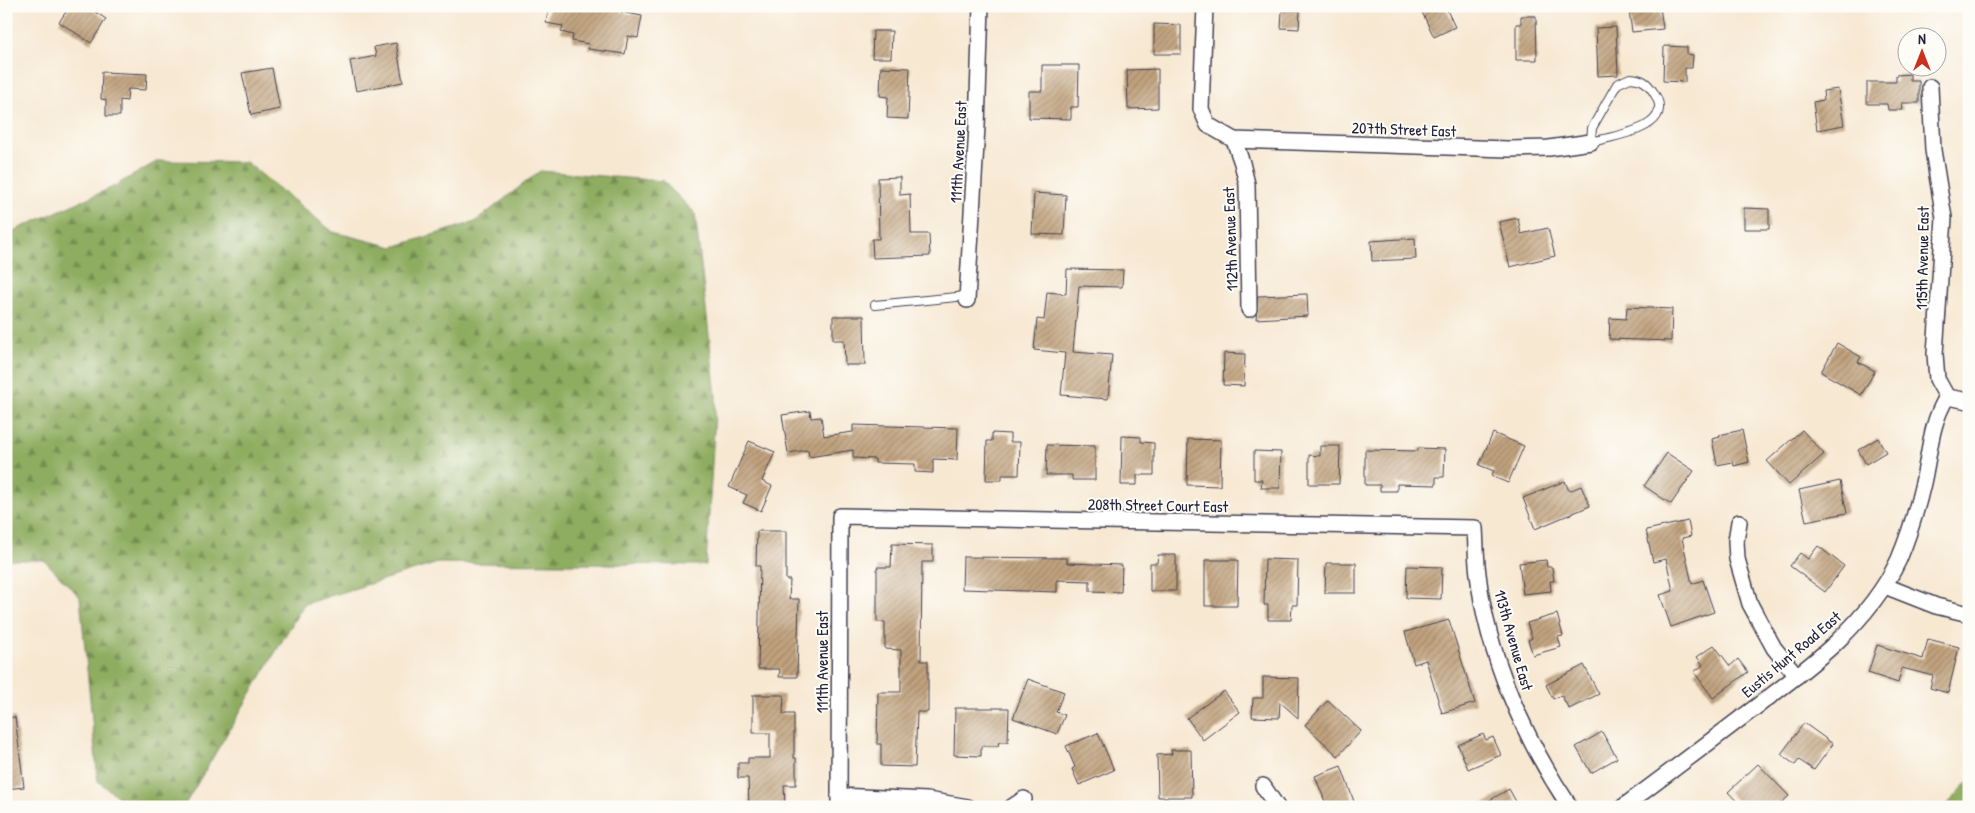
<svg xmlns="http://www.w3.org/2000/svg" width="1975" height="813" viewBox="0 0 1975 813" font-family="'Patrick Hand',sans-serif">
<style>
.forest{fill:url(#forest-firs);stroke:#58684e}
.building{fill:url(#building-hatch)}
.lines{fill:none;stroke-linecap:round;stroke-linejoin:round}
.lane-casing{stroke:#424052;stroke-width:10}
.street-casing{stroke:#424052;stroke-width:18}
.lane{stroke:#fff;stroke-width:8}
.street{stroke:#fff;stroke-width:15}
.labels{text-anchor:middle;stroke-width:4;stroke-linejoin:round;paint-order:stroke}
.street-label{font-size:16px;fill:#22223b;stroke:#fdfcf7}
</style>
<defs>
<pattern id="forest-firs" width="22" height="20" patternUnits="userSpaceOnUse" patternTransform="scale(1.25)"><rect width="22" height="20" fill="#8fad60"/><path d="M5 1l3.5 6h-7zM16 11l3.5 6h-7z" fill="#748c50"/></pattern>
<pattern id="building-hatch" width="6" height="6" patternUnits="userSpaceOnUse" patternTransform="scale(1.25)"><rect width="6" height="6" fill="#c1a37e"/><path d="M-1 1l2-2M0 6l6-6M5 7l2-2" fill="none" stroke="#9c8468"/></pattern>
</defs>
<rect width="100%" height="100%" fill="#fdfcf7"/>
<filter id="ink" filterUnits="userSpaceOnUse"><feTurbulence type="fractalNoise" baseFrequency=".02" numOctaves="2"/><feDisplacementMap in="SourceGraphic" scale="10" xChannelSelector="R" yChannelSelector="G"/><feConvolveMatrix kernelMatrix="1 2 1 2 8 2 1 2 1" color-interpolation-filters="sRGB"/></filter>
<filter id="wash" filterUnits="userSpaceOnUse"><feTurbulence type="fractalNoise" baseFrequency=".0096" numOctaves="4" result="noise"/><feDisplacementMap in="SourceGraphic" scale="20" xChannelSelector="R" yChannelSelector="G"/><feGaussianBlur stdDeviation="1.12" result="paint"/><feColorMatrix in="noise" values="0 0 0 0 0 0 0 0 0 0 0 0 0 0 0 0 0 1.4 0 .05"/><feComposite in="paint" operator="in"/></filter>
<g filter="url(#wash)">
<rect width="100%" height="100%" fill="#f7e8d2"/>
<!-- forest -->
<g class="forest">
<polygon points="158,161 246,162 333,232 393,247 475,222 540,171 663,181 695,213 716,396 706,565 438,563 304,604 184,806 131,807 98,781 80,597 44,560 6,560 6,234 111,188"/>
<polygon points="1969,781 1969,807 1945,807"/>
</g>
<g id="blocks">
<!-- building -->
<g class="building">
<polygon points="70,6 86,6 106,19 91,43 59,22"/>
<polygon points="549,6 622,6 621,12 642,16 638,38 628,36 625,54 588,49 589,44 572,41 573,35 561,32 563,26 546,23"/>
<polygon points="1419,6 1445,6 1455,27 1434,37"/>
<polygon points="1637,6 1660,6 1663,29 1632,32 1629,10 1638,10"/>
<polygon points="1282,11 1300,11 1299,29 1281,28"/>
<polygon points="1521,16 1536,16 1537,60 1516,60 1516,24 1521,24"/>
<polygon points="1154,24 1181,25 1181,54 1154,54"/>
<polygon points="1616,27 1618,75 1598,76 1596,28"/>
<polygon points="873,31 892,31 891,58 872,58"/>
<polygon points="396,43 403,82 356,91 350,61 376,56 374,47"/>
<polygon points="1664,46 1687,47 1687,54 1693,55 1692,68 1685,68 1685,82 1663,81"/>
<polygon points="1042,65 1079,65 1078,107 1071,107 1071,119 1029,118 1029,91 1042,91"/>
<polygon points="881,67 910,68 908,119 887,118 888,97 880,96"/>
<polygon points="272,68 280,109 251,115 242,73"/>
<polygon points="1158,69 1158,108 1128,109 1127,70"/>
<polygon points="102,72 147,74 146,90 128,89 127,101 120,100 120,116 106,116 106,100 101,99"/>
<polygon points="1910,74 1910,81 1919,81 1919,103 1902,103 1903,110 1888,110 1887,104 1867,104 1867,82 1896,82 1896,75"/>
<polygon points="1838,89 1844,125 1817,130 1813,102 1824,100 1823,91"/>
<polygon points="900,177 900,195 910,194 911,234 929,234 930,256 873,258 872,239 879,239 878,178"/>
<polygon points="1034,193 1066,195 1064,235 1032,234"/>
<polygon points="1744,208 1769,209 1769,229 1744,229"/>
<polygon points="1518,218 1521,234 1548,228 1555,256 1510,267 1499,222"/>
<polygon points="1415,238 1416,259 1372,261 1371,241"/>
<polygon points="1067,269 1123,270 1122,287 1079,286 1073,352 1112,355 1108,399 1061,395 1065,353 1034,350 1037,319 1044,320 1047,292 1066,294"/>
<polygon points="1307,294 1308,316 1256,319 1258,296"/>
<polygon points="1627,307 1672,309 1671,341 1609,339 1610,318 1626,319"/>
<polygon points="833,316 864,316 865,365 845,365 844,340 833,340"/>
<polygon points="1837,343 1861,357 1858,362 1875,371 1861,395 1821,372"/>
<polygon points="1224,353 1245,354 1244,386 1223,385"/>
<polygon points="810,411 811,418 821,417 824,436 853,432 853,425 958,428 957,460 933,459 933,473 915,472 915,464 875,463 875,459 853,458 853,450 809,457 808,450 788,453 782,415"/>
<polygon points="1742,430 1749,462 1734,466 1733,462 1717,465 1712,439 1720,437 1719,435"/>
<polygon points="1802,430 1824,454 1789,485 1767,461"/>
<polygon points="992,433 1010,434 1010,442 1020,442 1019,475 1002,475 1002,480 986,480 987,441 992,441"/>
<polygon points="1493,433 1524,446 1508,483 1491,476 1494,471 1479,465"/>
<polygon points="1122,436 1141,437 1141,442 1154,443 1154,475 1137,475 1137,485 1121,485"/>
<polygon points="1878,438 1886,452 1866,464 1858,450"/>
<polygon points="1188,439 1221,440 1220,486 1187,485"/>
<polygon points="749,441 775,452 762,481 772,486 761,511 743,503 747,495 729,487"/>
<polygon points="1047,445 1095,446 1095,480 1072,480 1072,475 1046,475"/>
<polygon points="1320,446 1340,446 1339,484 1309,484 1309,455 1320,456"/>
<polygon points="1418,448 1445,449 1444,477 1436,477 1436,485 1397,484 1397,491 1380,491 1380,485 1365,485 1365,450 1418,451"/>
<polygon points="1254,451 1281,452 1280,488 1261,488 1262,480 1254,480"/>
<polygon points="1667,453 1694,471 1671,504 1644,486"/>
<polygon points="1565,481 1569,491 1581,486 1590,506 1535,529 1523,498"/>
<polygon points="1840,481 1847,513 1806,521 1799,490"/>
<polygon points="1688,521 1691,536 1682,538 1692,584 1703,580 1714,612 1671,627 1660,595 1673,591 1666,559 1653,562 1646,530"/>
<polygon points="757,531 786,531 786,580 790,580 789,599 799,599 797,677 779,677 780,669 758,669 760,566 756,566"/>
<polygon points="892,544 933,545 933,562 922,562 921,661 928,661 928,712 917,712 915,767 881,766 881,744 877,744 878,692 901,692 901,650 885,649 885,622 877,622 877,567 891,567"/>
<polygon points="1818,546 1844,566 1825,592 1790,566 1800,553 1808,559"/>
<polygon points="1158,555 1176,555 1176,591 1150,591 1150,563 1157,563"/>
<polygon points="963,557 1067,558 1067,563 1122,565 1121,592 1090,591 1090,581 1057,580 1057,592 962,589"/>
<polygon points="1265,559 1298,560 1297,605 1292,605 1291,620 1268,620 1268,605 1264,605"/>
<polygon points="1205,560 1238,560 1237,606 1205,606"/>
<polygon points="1546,560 1547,567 1552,567 1554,581 1550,581 1551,591 1523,594 1519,563"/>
<polygon points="1326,563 1356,563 1356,593 1325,593"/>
<polygon points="1407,566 1442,567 1441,599 1406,598"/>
<polygon points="1557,614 1563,636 1558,637 1561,647 1533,655 1528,640 1532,638 1527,623"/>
<polygon points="1449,620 1475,703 1442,713 1426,660 1414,664 1405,632"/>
<polygon points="1928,639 1959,647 1948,693 1930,688 1933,676 1902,668 1898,683 1868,673 1877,645 1923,659"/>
<polygon points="1714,645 1730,666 1738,659 1748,672 1713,698 1694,672 1703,665 1697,657"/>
<polygon points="1584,665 1599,694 1569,709 1561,695 1553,699 1546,685"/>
<polygon points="1263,677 1299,678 1298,718 1280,702 1279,718 1252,717 1253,698 1263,698"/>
<polygon points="1028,679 1064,692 1056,712 1065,715 1057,734 1013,718"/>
<polygon points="1224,691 1240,712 1203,740 1187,718"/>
<polygon points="753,695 784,695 783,714 794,714 794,758 796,758 796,785 784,785 785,807 749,807 748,778 738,778 738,763 748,763 748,758 770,758 770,733 753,733"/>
<polygon points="1328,700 1361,731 1338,756 1305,725"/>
<polygon points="955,708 1009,708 1008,742 999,742 998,746 981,746 981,756 954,755"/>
<polygon points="15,717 24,787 6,789 6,718"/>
<polygon points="1804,723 1833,744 1814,770 1799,760 1795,765 1781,754"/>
<polygon points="1602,732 1617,758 1591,773 1576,747"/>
<polygon points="1098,733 1114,770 1079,785 1072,769 1075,767 1066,746"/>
<polygon points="1483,734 1486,740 1493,737 1501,755 1468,769 1458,745"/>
<polygon points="1171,750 1191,750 1192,797 1158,797 1157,755 1172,754"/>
<polygon points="1758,764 1789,796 1777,807 1742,807 1728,792"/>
<polygon points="1341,766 1356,807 1333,807 1331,802 1326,804 1315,776"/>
<polygon points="1509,789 1519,807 1478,807"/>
</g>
</g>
</g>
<g filter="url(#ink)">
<use href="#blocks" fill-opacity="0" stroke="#424052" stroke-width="1"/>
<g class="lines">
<!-- lane casing -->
<g class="lane-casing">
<g id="lane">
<path d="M1630,78c13,1 17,4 24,15 24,36 -42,43 -63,49l1,-14 25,-44z"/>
<polyline points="875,305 967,296"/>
</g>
</g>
<!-- street casing -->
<g class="street-casing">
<g id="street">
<polyline points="1205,6 1201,109 1208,125 1234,140 1508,149 1549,148 1591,142"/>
<polyline points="1930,87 1933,150 1944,218 1935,354 1937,379 1947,397"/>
<polyline points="1234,140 1242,163 1247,184 1249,309"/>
<polyline points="967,300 977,126 981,6"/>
<polyline points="1947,397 1969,401"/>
<polyline points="1739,522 1736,541 1737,559 1750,604 1774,648 1797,676"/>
<polyline points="1885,586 1936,606 1969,614"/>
<polyline points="1263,786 1277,807"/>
<polyline points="839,796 927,800 968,807"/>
<path d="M839,807l1,-291 635,12c1,16 1,31 3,46 9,81 47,166 92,233"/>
<polyline points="1012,807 1024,799"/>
<path d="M1623,807c40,-30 79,-59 118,-89 59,-44 126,-90 158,-159 10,-24 18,-50 24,-76 7,-30 7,-59 24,-86"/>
</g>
</g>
<!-- lane -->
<use href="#lane" class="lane"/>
<!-- street -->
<use href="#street" class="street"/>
</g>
</g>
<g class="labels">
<!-- street labels -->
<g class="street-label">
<text transform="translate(1404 129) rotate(2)" y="6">207th Street East</text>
<text transform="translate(958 152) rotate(-87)" y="6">111th Avenue East</text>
<text transform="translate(1230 239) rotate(-92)" y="6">112th Avenue East</text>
<text transform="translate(1922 258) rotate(-89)" y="6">115th Avenue East</text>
<text transform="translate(1158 505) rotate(1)" y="6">208th Street Court East</text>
<text transform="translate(1514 640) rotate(74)" y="6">113th Avenue East</text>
<text transform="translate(1791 654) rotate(-40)" y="6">Eustis Hunt Road East</text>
<text transform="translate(822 662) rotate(-90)" y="6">111th Avenue East</text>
</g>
</g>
<!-- margin -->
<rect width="1975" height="813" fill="none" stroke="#fdfcf7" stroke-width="25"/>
<!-- north arrow -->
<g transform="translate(1922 52)"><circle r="24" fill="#fdfcf7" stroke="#a5a5ac"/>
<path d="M0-4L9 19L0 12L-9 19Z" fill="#c8321e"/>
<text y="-8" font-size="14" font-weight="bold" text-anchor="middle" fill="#22223b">N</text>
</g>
</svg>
